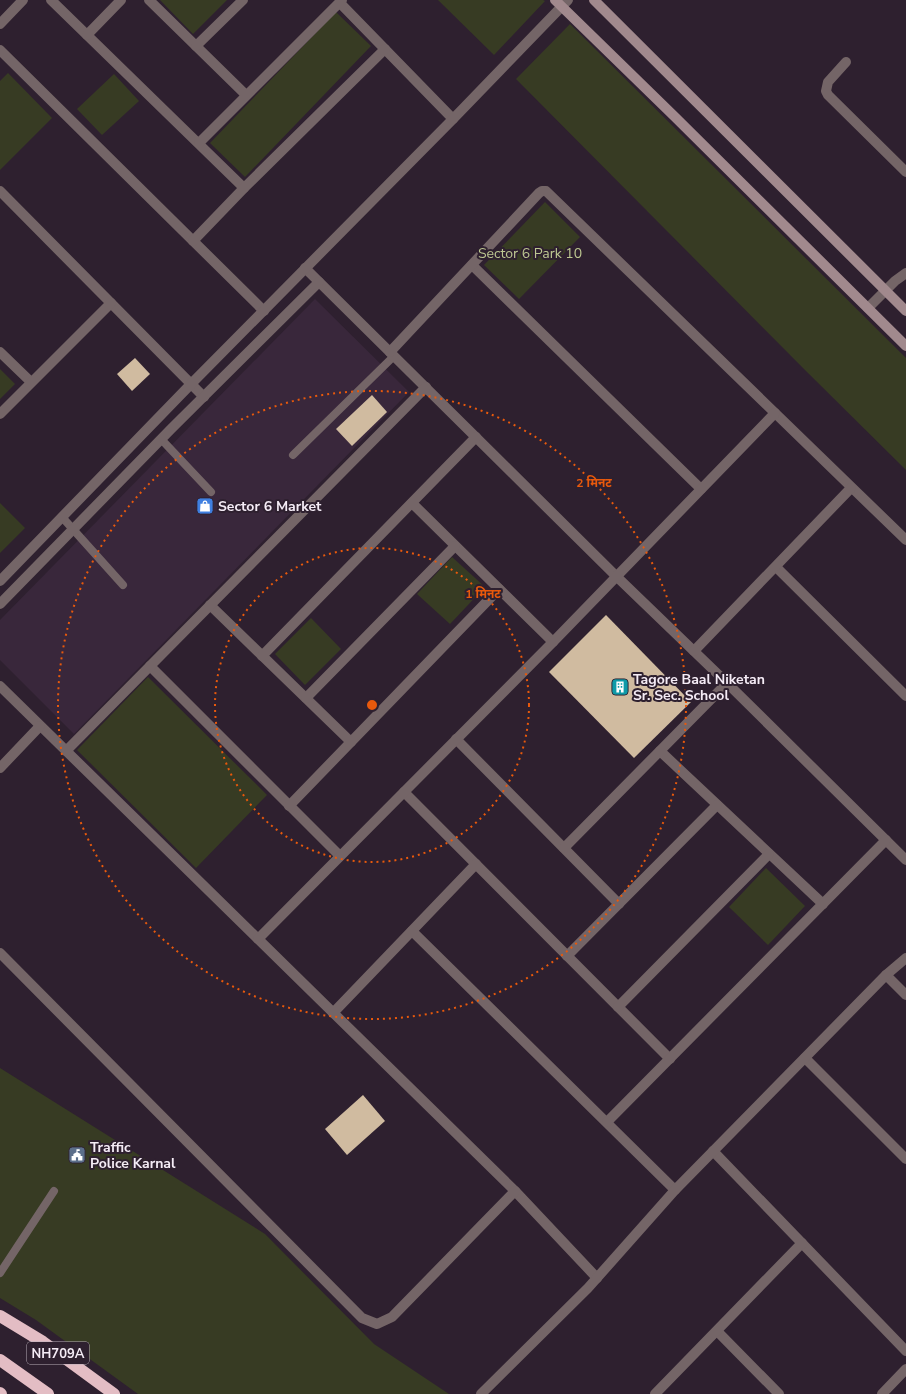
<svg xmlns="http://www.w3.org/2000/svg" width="906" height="1394" viewBox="0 0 906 1394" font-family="'Nunito Sans','Noto Sans Devanagari',sans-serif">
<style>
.built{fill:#39273b}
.green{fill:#373b23}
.building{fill:#d0bba0}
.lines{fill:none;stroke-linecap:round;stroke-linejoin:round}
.lane{stroke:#746567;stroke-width:8}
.street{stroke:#746567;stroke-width:10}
.secondary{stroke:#a1898d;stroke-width:10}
.highway{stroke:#e3bdc4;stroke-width:12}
.ring{fill:none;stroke:#e8590c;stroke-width:2;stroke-dasharray:2 4}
.labels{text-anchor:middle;stroke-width:4;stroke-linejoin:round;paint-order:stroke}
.shield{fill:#2e202f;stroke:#b9afba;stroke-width:1}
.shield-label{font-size:13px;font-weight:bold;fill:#f5ecf6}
.park-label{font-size:14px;fill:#bdc791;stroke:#2e202f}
.poi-label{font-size:14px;font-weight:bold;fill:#f5ecf6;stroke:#2e202f;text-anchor:start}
.centre{fill:#e8590c;stroke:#2e202f;stroke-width:2}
.ring-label{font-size:12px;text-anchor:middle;font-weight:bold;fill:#e8590c;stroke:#2e202f;stroke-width:4;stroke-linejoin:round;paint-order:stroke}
</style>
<rect width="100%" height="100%" fill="#2e202f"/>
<!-- built -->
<polygon class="built" points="315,299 409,392 74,734 0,660 0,620"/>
<!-- green -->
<g class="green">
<polygon points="160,0 227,0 193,34"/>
<polygon points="438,0 543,0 545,1 494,55"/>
<polygon points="336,12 371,46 245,177 210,143"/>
<polygon points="570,24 906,358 906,470 806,371 516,79"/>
<polygon points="8,73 52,118 0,170 0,81"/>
<polygon points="114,74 139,101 102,135 77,109"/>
<polygon points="545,202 580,237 519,299 484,265"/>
<polygon points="0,369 15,384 0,399"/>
<polygon points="0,503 25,528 0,553"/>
<polygon points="452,557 485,587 450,624 417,594"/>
<polygon points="311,618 341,649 305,685 275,654"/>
<polygon points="148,677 267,795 196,868 77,750"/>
<polygon points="766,868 805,906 768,945 729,907"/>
<polygon points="0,1068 265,1234 374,1344 449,1394 138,1394 36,1320 0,1298"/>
</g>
<!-- building -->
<g class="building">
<polygon points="135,358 150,374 132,391 117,374"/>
<polygon points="372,395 387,412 352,446 336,429"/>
<polygon points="606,615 691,702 634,758 549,672"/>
<polygon points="363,1095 385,1121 347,1155 325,1129"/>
</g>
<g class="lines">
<!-- lane -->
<g class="lane">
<polyline points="161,439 211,492"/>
<polyline points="293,455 394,356"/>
<polyline points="62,517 123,585"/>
<polyline points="0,1273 54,1191"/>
</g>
<!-- street -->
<g class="street">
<polyline points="51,0 244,188"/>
<polyline points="149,0 246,95"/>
<polyline points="340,3 453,119"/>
<polyline points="0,24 23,0"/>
<polyline points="87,35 121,0"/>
<polyline points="196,46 243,0"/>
<polyline points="0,50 264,311"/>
<polyline points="846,62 828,82 826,91 828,95 906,172"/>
<polyline points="199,143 342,0"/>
<polyline points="0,191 204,397"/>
<polyline points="193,241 244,188 385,49"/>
<polyline points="472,265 701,489"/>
<polyline points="305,268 616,576 727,683 906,860"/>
<polyline points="868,308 895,281 906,273"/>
<polyline points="0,352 31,382"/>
<polyline points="390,352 539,193 542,191 546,191 906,540"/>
<polyline points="0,414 111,303"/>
<polyline points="412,503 553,642"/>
<polyline points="776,567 906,696"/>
<polyline points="0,581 191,384 453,119 568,0"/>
<polyline points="0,604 171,429 319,282"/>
<polyline points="210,605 351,742"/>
<polyline points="694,651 851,488"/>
<polyline points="262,656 476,437"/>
<polyline points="150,666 340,856"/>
<polyline points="0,686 515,1191 597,1278"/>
<polyline points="306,698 455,546"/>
<polyline points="456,739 619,904"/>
<polyline points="66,751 426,387"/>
<polyline points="660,751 823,904"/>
<polyline points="0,768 40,726"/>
<polyline points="404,792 670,1059"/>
<polyline points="289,806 499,589"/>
<polyline points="564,848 727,683"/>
<polyline points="412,931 675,1190"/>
<polyline points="258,939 553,642 775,413"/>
<polyline points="0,953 362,1318 377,1324 392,1317 515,1191"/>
<polyline points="567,956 717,805"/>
<polyline points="886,975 906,995"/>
<polyline points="618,1007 769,854"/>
<polyline points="333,1013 476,864"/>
<polyline points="805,1058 906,1159"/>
<polyline points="607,1122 886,840"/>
<polyline points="713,1151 906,1351"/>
<polyline points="717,1331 779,1394"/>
<polyline points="481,1394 588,1288 675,1190 886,975 906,958"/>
<polyline points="655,1394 802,1243"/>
<polyline points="882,1394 906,1369"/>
</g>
<!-- secondary -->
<g class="secondary">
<polyline points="555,0 674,116 906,346"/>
<polyline points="594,0 906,311"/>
</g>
<!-- highway -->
<g class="highway">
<polyline points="0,1316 43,1342 114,1394"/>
<polyline points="0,1360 48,1394"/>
<polyline points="0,1393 1,1394"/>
</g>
</g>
<!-- distance rings -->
<g class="ring">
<circle cx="372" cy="705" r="157"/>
<circle cx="372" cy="705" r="314"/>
</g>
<!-- icons -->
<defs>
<g id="shop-square" transform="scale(0.9)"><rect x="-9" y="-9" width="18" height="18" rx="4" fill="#3f7fe0" stroke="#2e202f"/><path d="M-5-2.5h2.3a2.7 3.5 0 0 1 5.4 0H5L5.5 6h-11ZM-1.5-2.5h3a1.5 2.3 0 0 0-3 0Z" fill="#fff"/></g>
<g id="building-square" transform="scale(0.9)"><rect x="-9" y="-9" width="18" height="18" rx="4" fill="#0f9aa8" stroke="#2e202f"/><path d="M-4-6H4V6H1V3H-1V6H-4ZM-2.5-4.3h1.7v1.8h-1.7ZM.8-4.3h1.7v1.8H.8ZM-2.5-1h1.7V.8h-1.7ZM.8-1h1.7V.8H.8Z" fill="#fff"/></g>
<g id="civic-square" transform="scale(0.9)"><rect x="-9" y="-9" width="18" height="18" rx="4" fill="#5c6f8a" stroke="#2e202f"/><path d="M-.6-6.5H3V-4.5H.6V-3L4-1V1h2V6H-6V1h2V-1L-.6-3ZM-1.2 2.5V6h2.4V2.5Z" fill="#fff"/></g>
</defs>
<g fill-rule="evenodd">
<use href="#shop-square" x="205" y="506"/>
<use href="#building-square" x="620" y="687"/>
<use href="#civic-square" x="77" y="1155"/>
</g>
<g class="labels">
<!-- shield labels -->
<rect class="shield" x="27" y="1342" width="62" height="22" rx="3"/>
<g class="shield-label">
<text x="58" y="1358">NH709A</text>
</g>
<!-- park labels -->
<g class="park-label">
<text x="530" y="258">Sector 6 Park 10</text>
</g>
<!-- poi labels -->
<g class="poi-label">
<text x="218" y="511">Sector 6 Market</text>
<text x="633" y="684">Tagore Baal Niketan<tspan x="633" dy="16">Sr. Sec. School</tspan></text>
<text x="90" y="1152">Traffic<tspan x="90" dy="16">Police Karnal</tspan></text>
</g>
</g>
<circle cx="372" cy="705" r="6" class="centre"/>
<g class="ring-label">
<text x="594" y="487">2 मिनट</text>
<text x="483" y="598">1 मिनट</text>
</g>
</svg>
